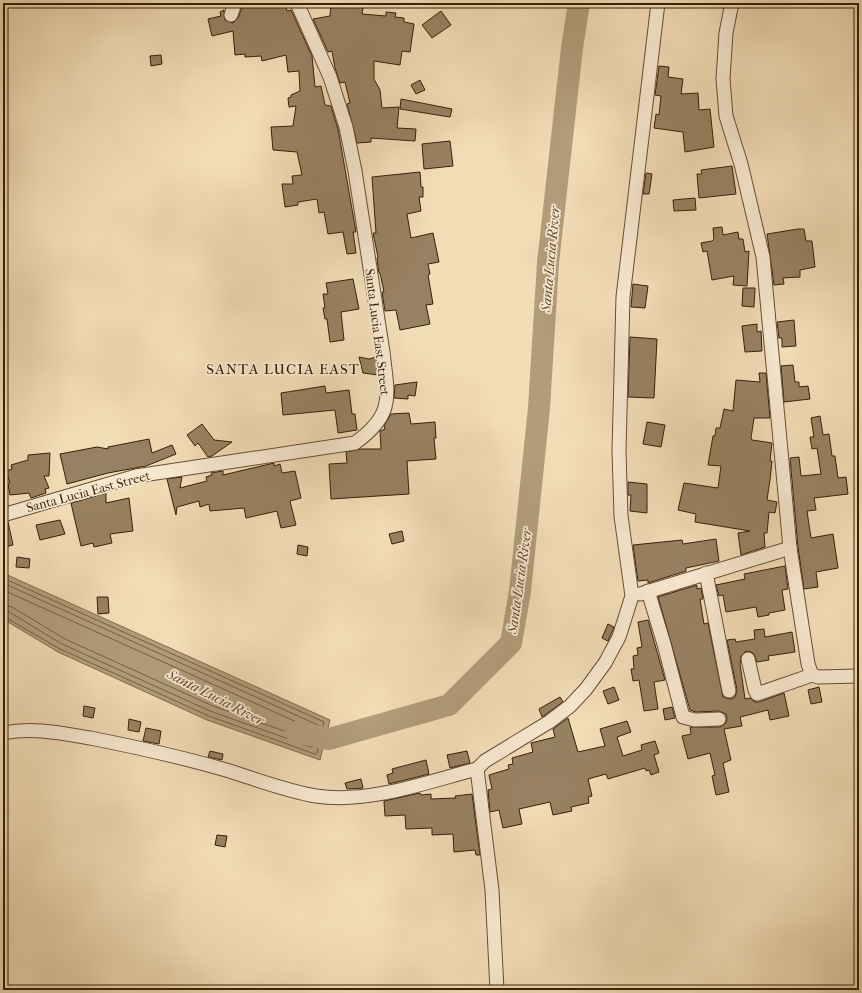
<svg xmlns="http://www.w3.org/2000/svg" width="862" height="993" viewBox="0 0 862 993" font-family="'IM FELL French Canon',serif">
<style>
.water{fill:#b29c7b;stroke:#806a4d}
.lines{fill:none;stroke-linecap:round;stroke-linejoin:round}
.shore{stroke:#745e42;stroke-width:1}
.river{stroke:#b29c7b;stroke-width:22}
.building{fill:#988162;stroke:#361f08}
.minor-casing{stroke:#654e34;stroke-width:15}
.minor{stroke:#f7e8d0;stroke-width:13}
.labels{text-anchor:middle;stroke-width:3.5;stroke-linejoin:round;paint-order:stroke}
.street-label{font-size:13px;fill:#361f08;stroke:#f7e8d0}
.water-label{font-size:14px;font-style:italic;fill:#614b30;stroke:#f7e8d0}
.quarter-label{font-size:15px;letter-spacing:1px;fill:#361f08;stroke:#f7e8d0}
</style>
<rect width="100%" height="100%" fill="#f2dcb6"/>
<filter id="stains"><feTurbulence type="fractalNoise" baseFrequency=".005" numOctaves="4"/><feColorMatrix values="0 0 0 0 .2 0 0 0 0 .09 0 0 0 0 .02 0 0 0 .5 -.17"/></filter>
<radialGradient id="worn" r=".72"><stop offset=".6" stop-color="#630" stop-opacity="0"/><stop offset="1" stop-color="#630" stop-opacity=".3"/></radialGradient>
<!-- water -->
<polygon class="water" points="3,573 330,720 320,760 207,720 58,652 3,619"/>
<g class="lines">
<!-- shore -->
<g class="shore">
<polyline points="3,578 324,722 317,753 315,754 209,716 60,649 3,616"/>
<polyline points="3,583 318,725 314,746 311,747 210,711 62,644 9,612 3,611"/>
<polyline points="3,590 310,728 310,738 307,739 213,706 65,639 12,607 3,605"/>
</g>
<!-- river -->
<polyline class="river" points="296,732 329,739 449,705 511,643 520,591 539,408 548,263 572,48 579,3"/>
</g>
<!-- building -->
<g class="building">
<polygon points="246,3 285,3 287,11 291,10 312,56 315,87 321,86 325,105 331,106 338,129 356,232 353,232 356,253 347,254 343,232 328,234 324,212 319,213 317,199 298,202 298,205 285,207 282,184 293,184 292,176 302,175 297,152 273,150 271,127 293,126 296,106 289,107 288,98 291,97 291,95 300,91 299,71 288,72 286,55 262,61 261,56 245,57 245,54 235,55 233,31 212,36 208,19 221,16 220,12 224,10 225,20 233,23 238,18 243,4"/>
<polygon points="331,3 364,3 362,14 386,16 386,12 396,13 395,17 404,18 404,22 414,24 410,52 402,51 400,65 374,61 374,79 380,90 382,108 399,107 397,128 416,129 415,141 371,138 371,142 357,143 347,104 350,103 345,82 340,83 335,68 332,51 328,52 313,19 330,16"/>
<polygon points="441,11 451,25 432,38 422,25"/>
<polygon points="161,55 162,64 151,66 150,56"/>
<polygon points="659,66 669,67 668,77 683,79 681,94 698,93 699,110 710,109 714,147 685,152 683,132 654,128 656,114 659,115 661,96 655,95"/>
<polygon points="420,80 425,90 416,94 411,85"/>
<polygon points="401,99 452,109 450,117 400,109"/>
<polygon points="450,141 453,166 424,169 422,144"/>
<polygon points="732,166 736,194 699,198 697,174 702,174 701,170"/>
<polygon points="420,172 421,187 423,187 423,197 419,197 421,211 407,214 411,238 433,233 439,262 428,264 430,274 428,275 433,304 426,305 430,324 400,330 396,310 385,311 382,292 384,292 380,273 379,273 377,258 378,257 373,233 376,233 372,177"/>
<polygon points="646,173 652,174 649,194 643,194"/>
<polygon points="695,198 696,210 674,211 673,200"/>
<polygon points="722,227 723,235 738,232 739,239 743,239 745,252 749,251 747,286 733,285 734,276 712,280 707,251 703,252 701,243 712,241 714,239 713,228"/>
<polygon points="798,229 804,229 806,241 812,241 815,267 800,270 800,277 783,278 784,284 774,285 767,234"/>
<polygon points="353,279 359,309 341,312 344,340 330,342 327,319 325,319 323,308 325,308 323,294 328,294 326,283"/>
<polygon points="633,284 648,286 645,308 631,307"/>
<polygon points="743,288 755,288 754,307 742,306"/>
<polygon points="794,320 796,346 782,347 782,338 779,338 777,322"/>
<polygon points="757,324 757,332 761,331 762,351 745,352 742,326"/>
<polygon points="630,337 657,339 654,398 628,397"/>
<polygon points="359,357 369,359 376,357 378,375 363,373"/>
<polygon points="793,365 795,382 799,382 799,387 808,386 810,399 784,402 781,366"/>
<polygon points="759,373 766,373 770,418 754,418 751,438 752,440 772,443 770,461 772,461 770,480 767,500 777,502 775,513 769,512 767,533 764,533 765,547 741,555 738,533 750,531 695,522 696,514 678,510 684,483 718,488 721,466 708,465 713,436 715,436 716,428 720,428 724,409 733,411 736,380 760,382"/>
<polygon points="417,382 415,396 408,395 408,399 394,398 395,385"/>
<polygon points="325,386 326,393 349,390 352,414 355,414 357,430 338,433 335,410 283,415 281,393"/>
<polygon points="409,413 411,424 435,422 436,438 434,438 436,459 407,461 409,494 331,499 329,464 347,463 346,452 360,449 381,449 380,431 385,429 384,426 391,414"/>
<polygon points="820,416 823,435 829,434 832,456 835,456 838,478 846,477 848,494 814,498 816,510 807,511 811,538 833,534 838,568 816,572 818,587 804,589 798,547 790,458 799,457 801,476 821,474 817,448 812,449 810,437 814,437 811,418"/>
<polygon points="647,422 665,425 661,447 643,444"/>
<polygon points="202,424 214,440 232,442 212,456 208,457 198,443 195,446 187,435"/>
<polygon points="149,439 152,453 172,445 176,454 146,466 108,473 67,484 60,454 97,447 108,449 108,447"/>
<polygon points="50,453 49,476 44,476 49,488 45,489 46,493 31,498 29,493 10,495 8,484 10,483 6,471 12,469 11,465 28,460 28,455"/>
<polygon points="274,463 274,466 280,464 282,473 295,471 301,498 290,501 296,525 281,528 277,511 246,518 244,508 210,511 209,504 200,507 199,501 177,507 176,515 167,479 182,477 180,488 207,481 206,477 212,475 211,473 223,471 223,475"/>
<polygon points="628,482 647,484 647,513 630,511 631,495 628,495"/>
<polygon points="106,493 106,503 129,498 133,531 110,534 112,543 94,547 93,543 81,546 71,503"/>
<polygon points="60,520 65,534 40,540 36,525"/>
<polygon points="8,522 13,545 5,547 3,523"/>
<polygon points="402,531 404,541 392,544 389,534"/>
<polygon points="716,539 719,561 686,568 686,571 648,583 648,580 638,581 633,545 682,540 683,544"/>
<polygon points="298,545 308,547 307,556 297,554"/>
<polygon points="17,557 30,559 29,568 16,567"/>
<polygon points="785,566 788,589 782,590 785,610 769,613 769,615 758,617 756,607 726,612 723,595 719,596 716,585 745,579 744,574"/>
<polygon points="697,585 697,589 701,588 703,599 700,599 704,624 708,623 723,697 731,699 735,697 737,690 727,640 735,639 736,642 755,639 754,630 764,629 765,637 792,632 795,652 768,656 769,660 757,662 754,654 751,652 746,651 741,656 740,664 745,699 750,698 755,702 759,702 784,693 789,716 770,720 768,710 740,717 742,726 724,729 731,760 723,763 729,792 716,795 712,776 715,775 710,753 688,759 682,736 691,734 690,727 720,727 726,723 727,718 726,714 719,711 696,712 690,710 658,597"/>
<polygon points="97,597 108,597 109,613 98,614"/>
<polygon points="648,620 665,680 654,682 658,709 644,711 639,680 633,681 631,669 634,669 633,656 638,655 637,648 642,647 638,622"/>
<polygon points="608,624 614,627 608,641 602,638"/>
<polygon points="614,687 619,700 608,704 603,691"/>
<polygon points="819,687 822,702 811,704 808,690"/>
<polygon points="560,697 563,702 542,717 539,709"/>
<polygon points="84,706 95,708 93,718 83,716"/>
<polygon points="672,707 675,718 665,720 663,709"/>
<polygon points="568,718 578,752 605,746 600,729 627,721 631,732 617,737 623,756 642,750 641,745 655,741 659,753 654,755 659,772 651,775 649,770 646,771 645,768 608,779 606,774 588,779 592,796 588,797 589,803 571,807 572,811 553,815 550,802 519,809 522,824 503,828 499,810 490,812 488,790 492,789 489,775 509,769 508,765 513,764 512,758 533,752 531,743 555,737 553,729"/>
<polygon points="129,719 141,722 139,732 128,730"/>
<polygon points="146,728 161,731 159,744 143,741"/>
<polygon points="210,751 223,754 222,760 208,757"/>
<polygon points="467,751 470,763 450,768 447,755"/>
<polygon points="426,760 429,774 389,784 387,775 393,773 392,769"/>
<polygon points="361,779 363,788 347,789 345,783"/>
<polygon points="420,793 421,795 431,794 431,799 456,798 455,796 472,794 480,855 476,855 475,850 454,852 453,834 432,835 432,828 406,829 405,815 385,816 384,801"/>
<polygon points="217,835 227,836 225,847 215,845"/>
</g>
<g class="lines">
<!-- minor casing -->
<g class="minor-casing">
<g id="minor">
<polyline points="732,3 726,33 723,79 726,116 741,164 763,257 790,548 808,664 812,675 818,677 859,676"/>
<polyline points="231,15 235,3"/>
<path d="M3,515l133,-39 219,-33c40,-29 33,-46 28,-91l-28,-181 -9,-44 -16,-50 -33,-74"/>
<polyline points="706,573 729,691"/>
<polyline points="648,591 664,644 683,717 695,720 719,719"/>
<polyline points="640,594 790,548"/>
<polyline points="748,659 755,690 757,694 812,675"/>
<path d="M3,733c30,-6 57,0 87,5 46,9 91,19 136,32 29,9 60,21 90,26 53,8 110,-14 161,-27"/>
<polyline points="497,990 492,890 477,769 485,761 549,722 570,706 586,689 605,663 619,637 632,596 621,516 619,451 623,297 658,3"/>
</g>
</g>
<!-- minor -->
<use href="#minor" class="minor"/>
</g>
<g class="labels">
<!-- street labels -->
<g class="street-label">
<text transform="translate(378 332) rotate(83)" y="5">Santa Lucia East Street</text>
<text transform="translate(88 491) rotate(-15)" y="5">Santa Lucia East Street</text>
</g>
<!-- water labels -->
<g class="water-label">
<text transform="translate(550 259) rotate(-85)" y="5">Santa Lucia River</text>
<text transform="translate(519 581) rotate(-82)" y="5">Santa Lucia River</text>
<text transform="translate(216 697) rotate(27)" y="5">Santa Lucia River</text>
</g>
<!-- quarter labels -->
<g class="quarter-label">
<text x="283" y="374">SANTA LUCIA EAST</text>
</g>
</g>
<!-- margin -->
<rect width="862" height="993" fill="none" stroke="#f2dcb6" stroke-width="16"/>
<rect x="4" y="4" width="854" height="985" fill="none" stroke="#361f08" stroke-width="2"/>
<rect x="8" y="8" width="846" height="977" fill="none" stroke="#361f08"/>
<rect width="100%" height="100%" filter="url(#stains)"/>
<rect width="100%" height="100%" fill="url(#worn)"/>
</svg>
